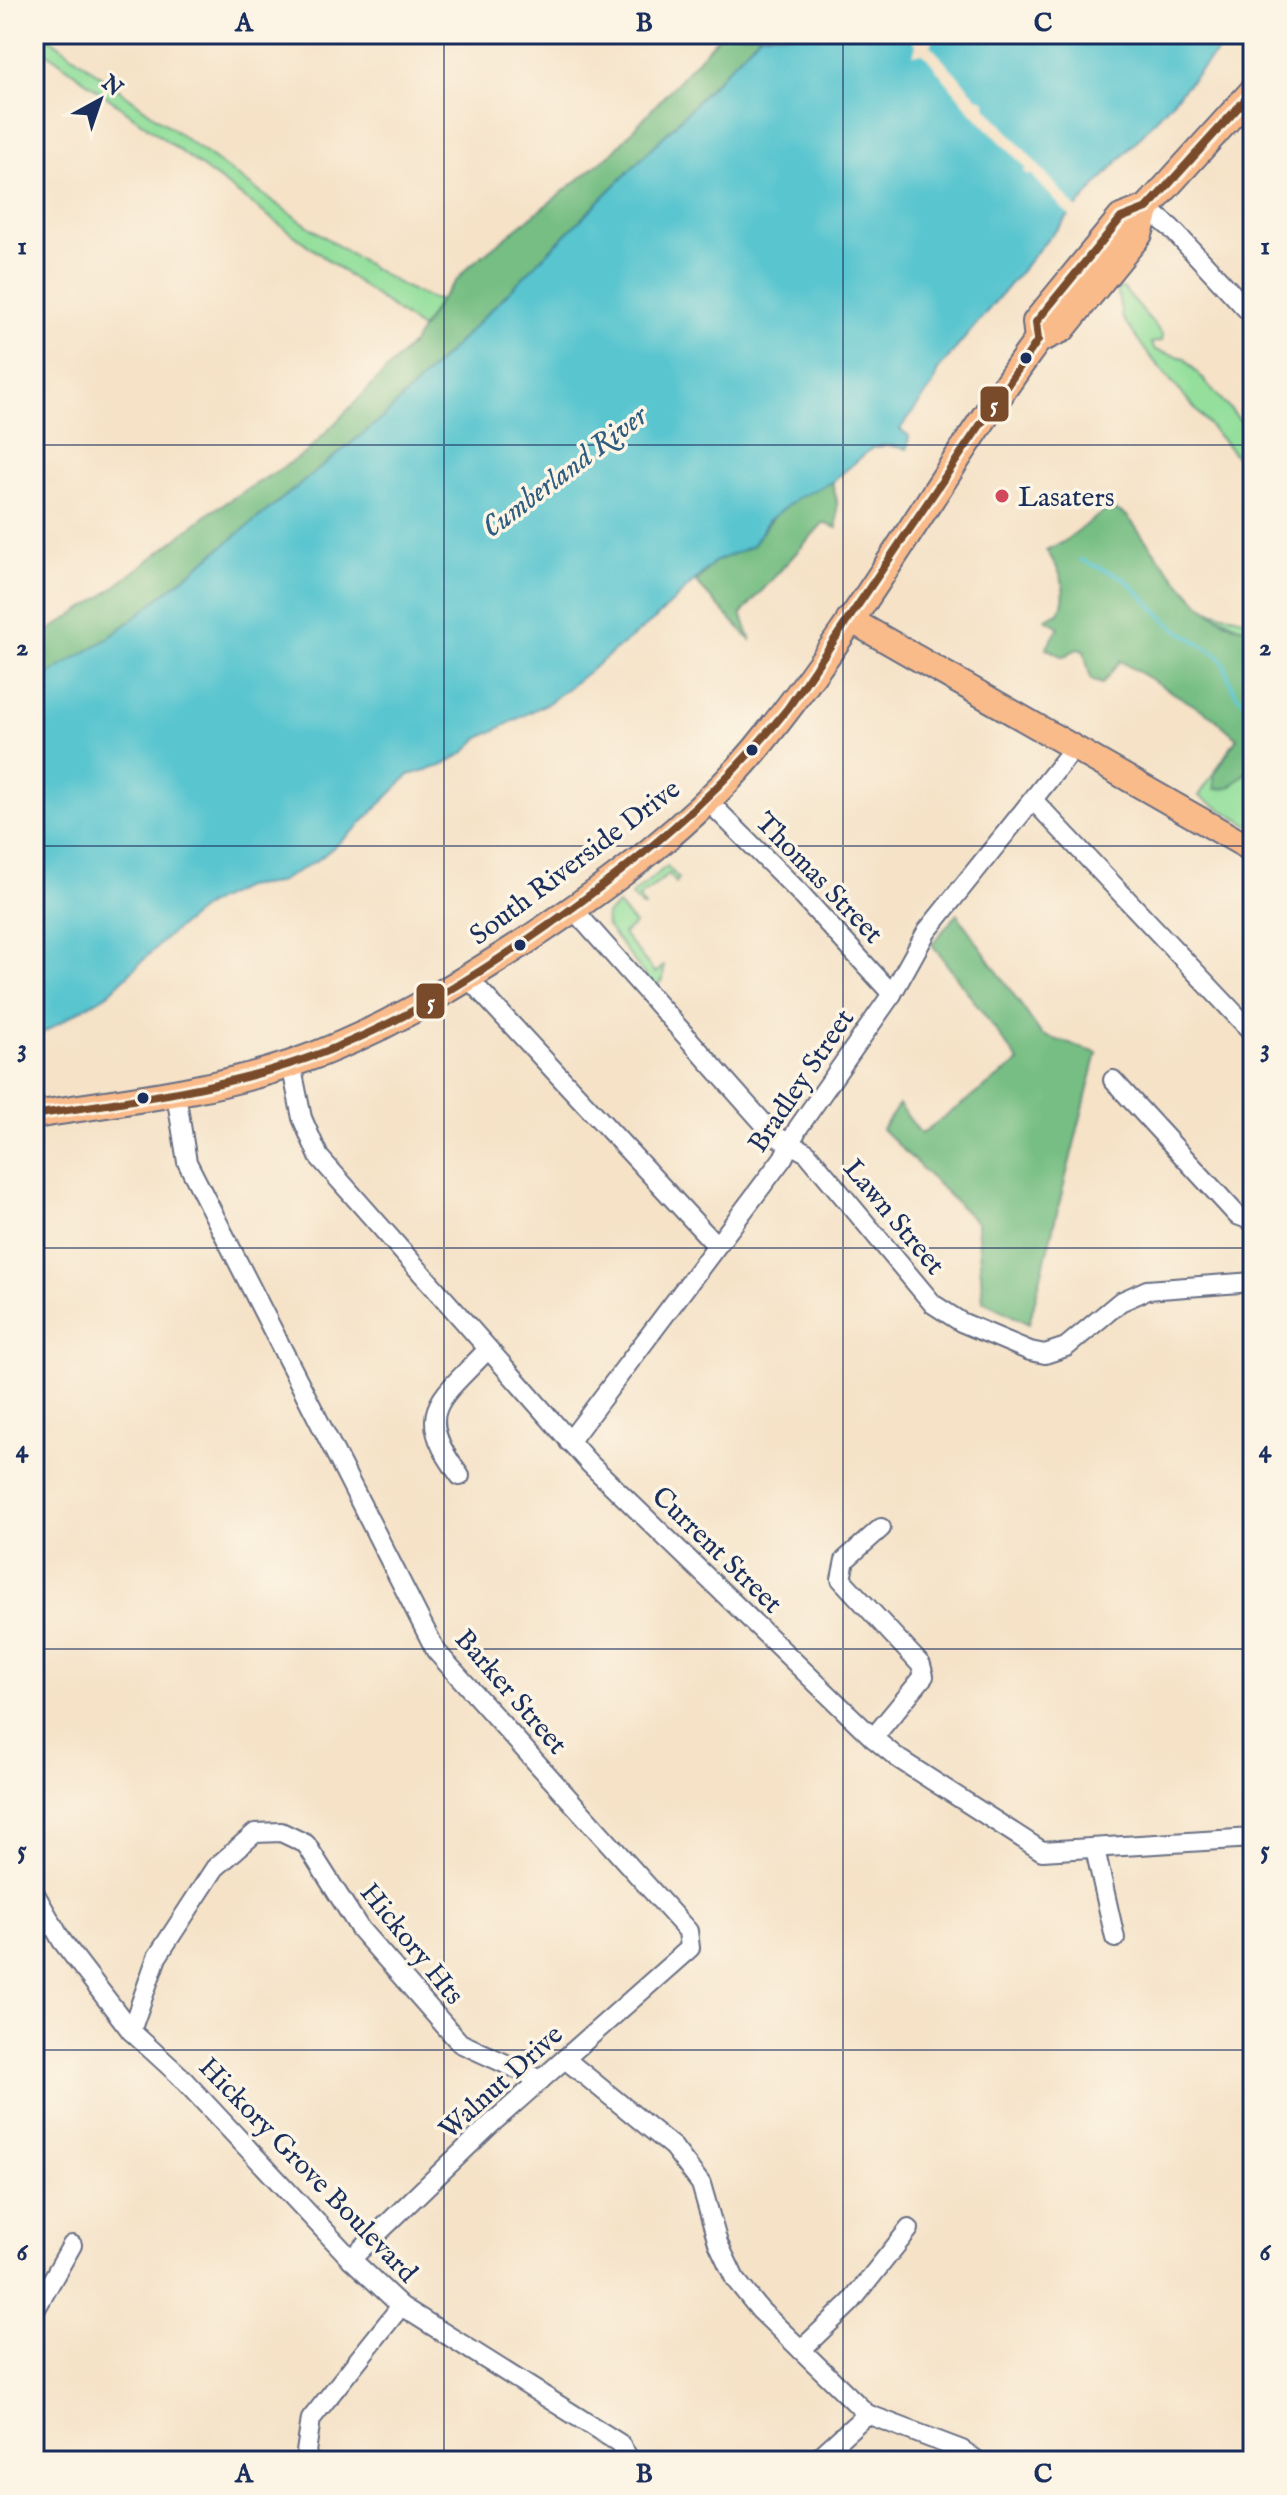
<svg xmlns="http://www.w3.org/2000/svg" width="1287" height="2495" viewBox="0 0 1287 2495" font-family="'IM FELL English',serif">
<style>
.green{fill:#93df9b;stroke:#57877c;stroke-width:2}
.forest{fill:#76be83;stroke:#487670;stroke-width:2}
.water{fill:#58c5cf;stroke:#3a7a96;stroke-width:2}
.pier{fill:#f5e2c7}
.lines{fill:none;stroke-linecap:round;stroke-linejoin:round}
.stream{stroke:#58c5cf;stroke-width:4}
.minor-casing{stroke:#676e83;stroke-width:22}
.major-casing{stroke:#676e83;stroke-width:28}
.highway-casing{stroke:#676e83;stroke-width:30}
.minor{stroke:#fff;stroke-width:18}
.major{stroke:#fabb8b;stroke-width:24}
.highway{stroke:#fabb8b;stroke-width:26}
.bus-1-casing{stroke:#fcf5e5;stroke-width:14}
.bus-1{stroke:#7a4b2a;stroke-width:8}
.grid{fill:none;stroke:#1b2f5e;stroke-width:2;stroke-opacity:0.55}
.bus-dot{fill:#1b2f5e;stroke:#fcf5e5;stroke-width:3}
.poi-dot{fill:#d1495b;stroke:#fcf5e5;stroke-width:3}
.labels{text-anchor:middle;stroke-width:7;stroke-linejoin:round;paint-order:stroke}
.poi-label{font-size:28px;fill:#1b2f5e;stroke:#fcf5e5;text-anchor:start}
.street-label{font-size:28px;fill:#1b2f5e;stroke:#fcf5e5}
.water-label{font-size:30px;font-style:italic;fill:#2d5c80;stroke:#fcf5e5}
.line-badge{stroke:#fcf5e5;stroke-width:3}
.badge-label{font-size:22px;text-anchor:middle;font-weight:bold;fill:#fff}
.neatline{fill:none;stroke:#1b2f5e;stroke-width:3}
.grid-label{font-size:26px;text-anchor:middle;font-weight:bold;fill:#1b2f5e}
</style>
<rect width="100%" height="100%" fill="#fcf5e5"/>
<filter id="ink" filterUnits="userSpaceOnUse"><feTurbulence type="fractalNoise" baseFrequency=".0125" numOctaves="2"/><feDisplacementMap in="SourceGraphic" scale="16" xChannelSelector="R" yChannelSelector="G"/><feConvolveMatrix kernelMatrix="1 2 1 2 8 2 1 2 1" color-interpolation-filters="sRGB"/></filter>
<filter id="wash" filterUnits="userSpaceOnUse"><feTurbulence type="fractalNoise" baseFrequency=".006" numOctaves="4" result="noise"/><feDisplacementMap in="SourceGraphic" scale="32" xChannelSelector="R" yChannelSelector="G"/><feGaussianBlur stdDeviation="1.8" result="paint"/><feColorMatrix in="noise" values="0 0 0 0 0 0 0 0 0 0 0 0 0 0 0 0 0 1.4 0 .05"/><feComposite in="paint" operator="in"/></filter>
<g filter="url(#wash)">
<rect width="100%" height="100%" fill="#f5e2c7"/>
<!-- green -->
<g class="green">
<path d="M34,34h10c54,39 354,269 396,266l-19,29 -387,-286z"/>
<polygon points="1123,288 1163,335 1162,341 1151,343 1155,350 1184,358 1253,435 1253,476 1148,354 1122,317 1117,289"/>
<polygon points="1204,609 1247,620 1253,617 1253,628 1245,629"/>
<polygon points="1253,713 1253,828 1199,796"/>
<polygon points="667,866 678,878 676,883 669,874 639,898 645,907 642,907 631,895"/>
<polygon points="618,905 635,924 623,934 655,973 664,966 663,980 654,987 606,925 607,914"/>
</g>
<!-- forest -->
<g class="forest">
<polygon points="721,34 761,34 669,131 385,416 109,638 34,683 34,640 103,596 212,511 306,453 413,343 440,300 468,267 612,153"/>
<polygon points="832,482 837,501 837,528 823,523 741,614 751,641 696,582 714,562 752,546 778,510 813,488"/>
<path d="M1110,507l16,8c28,33 80,117 127,113v138l-24,22 -14,1 -1,-14 23,-37 -25,-22 -92,-55 -18,23 -11,-4 -7,-29 -7,-2 -14,8 -17,-9 13,-21 -14,-8 14,-6c11,-24 1,-43 -13,-63l17,-8z"/>
<polygon points="957,914 1042,1035 1097,1053 1029,1324 983,1301 977,1223 882,1129 899,1105 921,1134 1019,1062 932,944"/>
</g>
<!-- water -->
<polygon class="water" points="761,34 1233,34 1039,249 938,370 933,385 900,429 909,436 907,449 887,445 872,448 832,482 797,498 768,521 752,546 714,562 655,619 550,702 478,739 464,753 441,766 409,775 357,828 319,859 277,883 244,887 207,905 168,936 108,994 34,1038 34,683 109,638 385,416 669,131"/>
<!-- pier -->
<polygon class="pier" points="906,34 935,35 931,46 977,97 985,101 987,108 1079,211 1072,219 1031,174 1028,176 1024,171 1026,168 971,112 923,53 913,55 916,45"/>
<g class="lines">
<!-- stream -->
<path class="stream" d="M1081,560l43,18 48,48 46,29c15,15 5,38 35,51"/>
</g>
</g>
<g filter="url(#ink)">
<g class="lines">
<!-- minor casing -->
<g class="minor-casing">
<g id="minor">
<polyline points="1147,208 1171,228 1253,316"/>
<polyline points="707,800 799,892 892,994"/>
<polyline points="1033,800 1253,1033"/>
<polyline points="573,909 774,1135 807,1153 933,1304 961,1322 1030,1351 1045,1354 1066,1347 1120,1302 1147,1290 1253,1282"/>
<polyline points="470,980 716,1245"/>
<polyline points="291,1064 302,1118 319,1157 589,1463 873,1738 899,1759 1042,1851 1253,1838"/>
<polyline points="1113,1080 1237,1215 1253,1221"/>
<polyline points="176,1094 187,1162 436,1651 688,1931 690,1948 491,2124 351,2259"/>
<polyline points="569,1442 783,1158 798,1128 892,994 927,931 1074,748"/>
<path d="M460,1476c-49,-66 -19,-76 28,-127"/>
<polyline points="873,1738 924,1676 921,1665 841,1579 845,1560 881,1528"/>
<polyline points="1095,1849 1115,1938"/>
<polyline points="34,1892 62,1941 131,2031 179,2075 351,2259 401,2306 619,2443 631,2461"/>
<polyline points="131,2031 157,1957 215,1868 255,1833 281,1832 306,1844 360,1929 460,2043 541,2080"/>
<polyline points="565,2059 673,2147 701,2184 718,2243 735,2279 760,2310 867,2414 962,2450 978,2461"/>
<polyline points="34,2312 72,2245"/>
<polyline points="801,2350 851,2302 909,2229"/>
<polyline points="309,2461 306,2452 311,2419 401,2306"/>
<polyline points="815,2461 867,2414"/>
</g>
</g>
<!-- major casing -->
<g class="major-casing">
<polyline id="major" points="849,619 1253,850"/>
</g>
<!-- highway casing -->
<g class="highway-casing">
<g id="highway">
<polyline points="1038,340 1036,322 1121,218 1147,208 1253,91"/>
<path d="M34,1115c86,-14 174,-23 257,-51 90,-31 159,-74 238,-125 81,-54 163,-114 226,-189 101,-123 180,-265 272,-395l11,-15 24,-11 77,-95 8,-26"/>
</g>
</g>
<!-- minor -->
<use href="#minor" class="minor"/>
<!-- major -->
<use href="#major" class="major"/>
<!-- highway -->
<use href="#highway" class="highway"/>
<!-- bus-1 casing -->
<g class="bus-1-casing">
<path id="bus-1" d="M34,1115c86,-13 173,-24 256,-51 94,-30 176,-81 256,-137 90,-64 173,-132 242,-219l250,-368 -2,-18 85,-104 26,-10 106,-117"/>
</g>
<!-- bus-1 -->
<use href="#bus-1" class="bus-1"/>
</g>
</g>
<!-- grid -->
<path class="grid" d="M444,34v2427M843,34v2427M34,445h1219M34,846h1219M34,1248h1219M34,1649h1219M34,2050h1219"/>
<!-- markers -->
<g class="bus-dot">
<circle cx="1026" cy="358" r="7"/>
<circle cx="752" cy="750" r="7"/>
<circle cx="520" cy="945" r="7"/>
<circle cx="143" cy="1098" r="7"/>
</g>
<circle class="poi-dot" cx="1002" cy="496" r="8"/>
<g class="labels">
<!-- poi labels -->
<g class="poi-label">
<text x="1018" y="506">Lasaters</text>
</g>
<!-- street labels -->
<g class="street-label">
<text transform="translate(574 861) rotate(-37)" y="10">South Riverside Drive</text>
<text transform="translate(820 877) rotate(46)" y="10">Thomas Street</text>
<text transform="translate(800 1080) rotate(-56)" y="10">Bradley Street</text>
<text transform="translate(895 1216) rotate(50)" y="10">Lawn Street</text>
<text transform="translate(718 1549) rotate(44)" y="10">Current Street</text>
<text transform="translate(512 1691) rotate(49)" y="10">Barker Street</text>
<text transform="translate(413 1943) rotate(51)" y="10">Hickory Hts</text>
<text transform="translate(500 2081) rotate(-42)" y="10">Walnut Drive</text>
<text transform="translate(309 2169) rotate(46)" y="10">Hickory Grove Boulevard</text>
</g>
<!-- water labels -->
<g class="water-label">
<text transform="translate(564 471) rotate(-37)" y="10">Cumberland River</text>
</g>
</g>
<g class="line-badge">
<rect x="979" y="385" width="31" height="38" rx="8" fill="#7a4b2a"/>
<rect x="415" y="982" width="31" height="38" rx="8" fill="#7a4b2a"/>
</g>
<g class="badge-label">
<text x="994" y="412">5</text>
<text x="431" y="1009">5</text>
</g>
<!-- margin -->
<rect width="1287" height="2495" fill="none" stroke="#fcf5e5" stroke-width="88"/>
<!-- north arrow -->
<g transform="translate(100 100) rotate(40)" stroke="#fcf5e5" stroke-width="6" paint-order="stroke">
<path d="M0-6L14 30L0 20L-14 30Z" fill="#1b2f5e"/>
<text y="-12" font-size="22" font-weight="bold" text-anchor="middle" fill="#1b2f5e">N</text>
</g>
<rect x="44" y="44" width="1199" height="2407" class="neatline"/>
<g class="grid-label">
<text x="244" y="31">A</text>
<text x="644" y="31">B</text>
<text x="1043" y="31">C</text>
<text x="22" y="254">1</text>
<text x="1265" y="254">1</text>
<text x="22" y="655">2</text>
<text x="1265" y="655">2</text>
<text x="22" y="1056">3</text>
<text x="1265" y="1056">3</text>
<text x="22" y="1457">4</text>
<text x="1265" y="1457">4</text>
<text x="22" y="1858">5</text>
<text x="1265" y="1858">5</text>
<text x="22" y="2260">6</text>
<text x="1265" y="2260">6</text>
<text x="244" y="2482">A</text>
<text x="644" y="2482">B</text>
<text x="1043" y="2482">C</text>
</g>
</svg>
